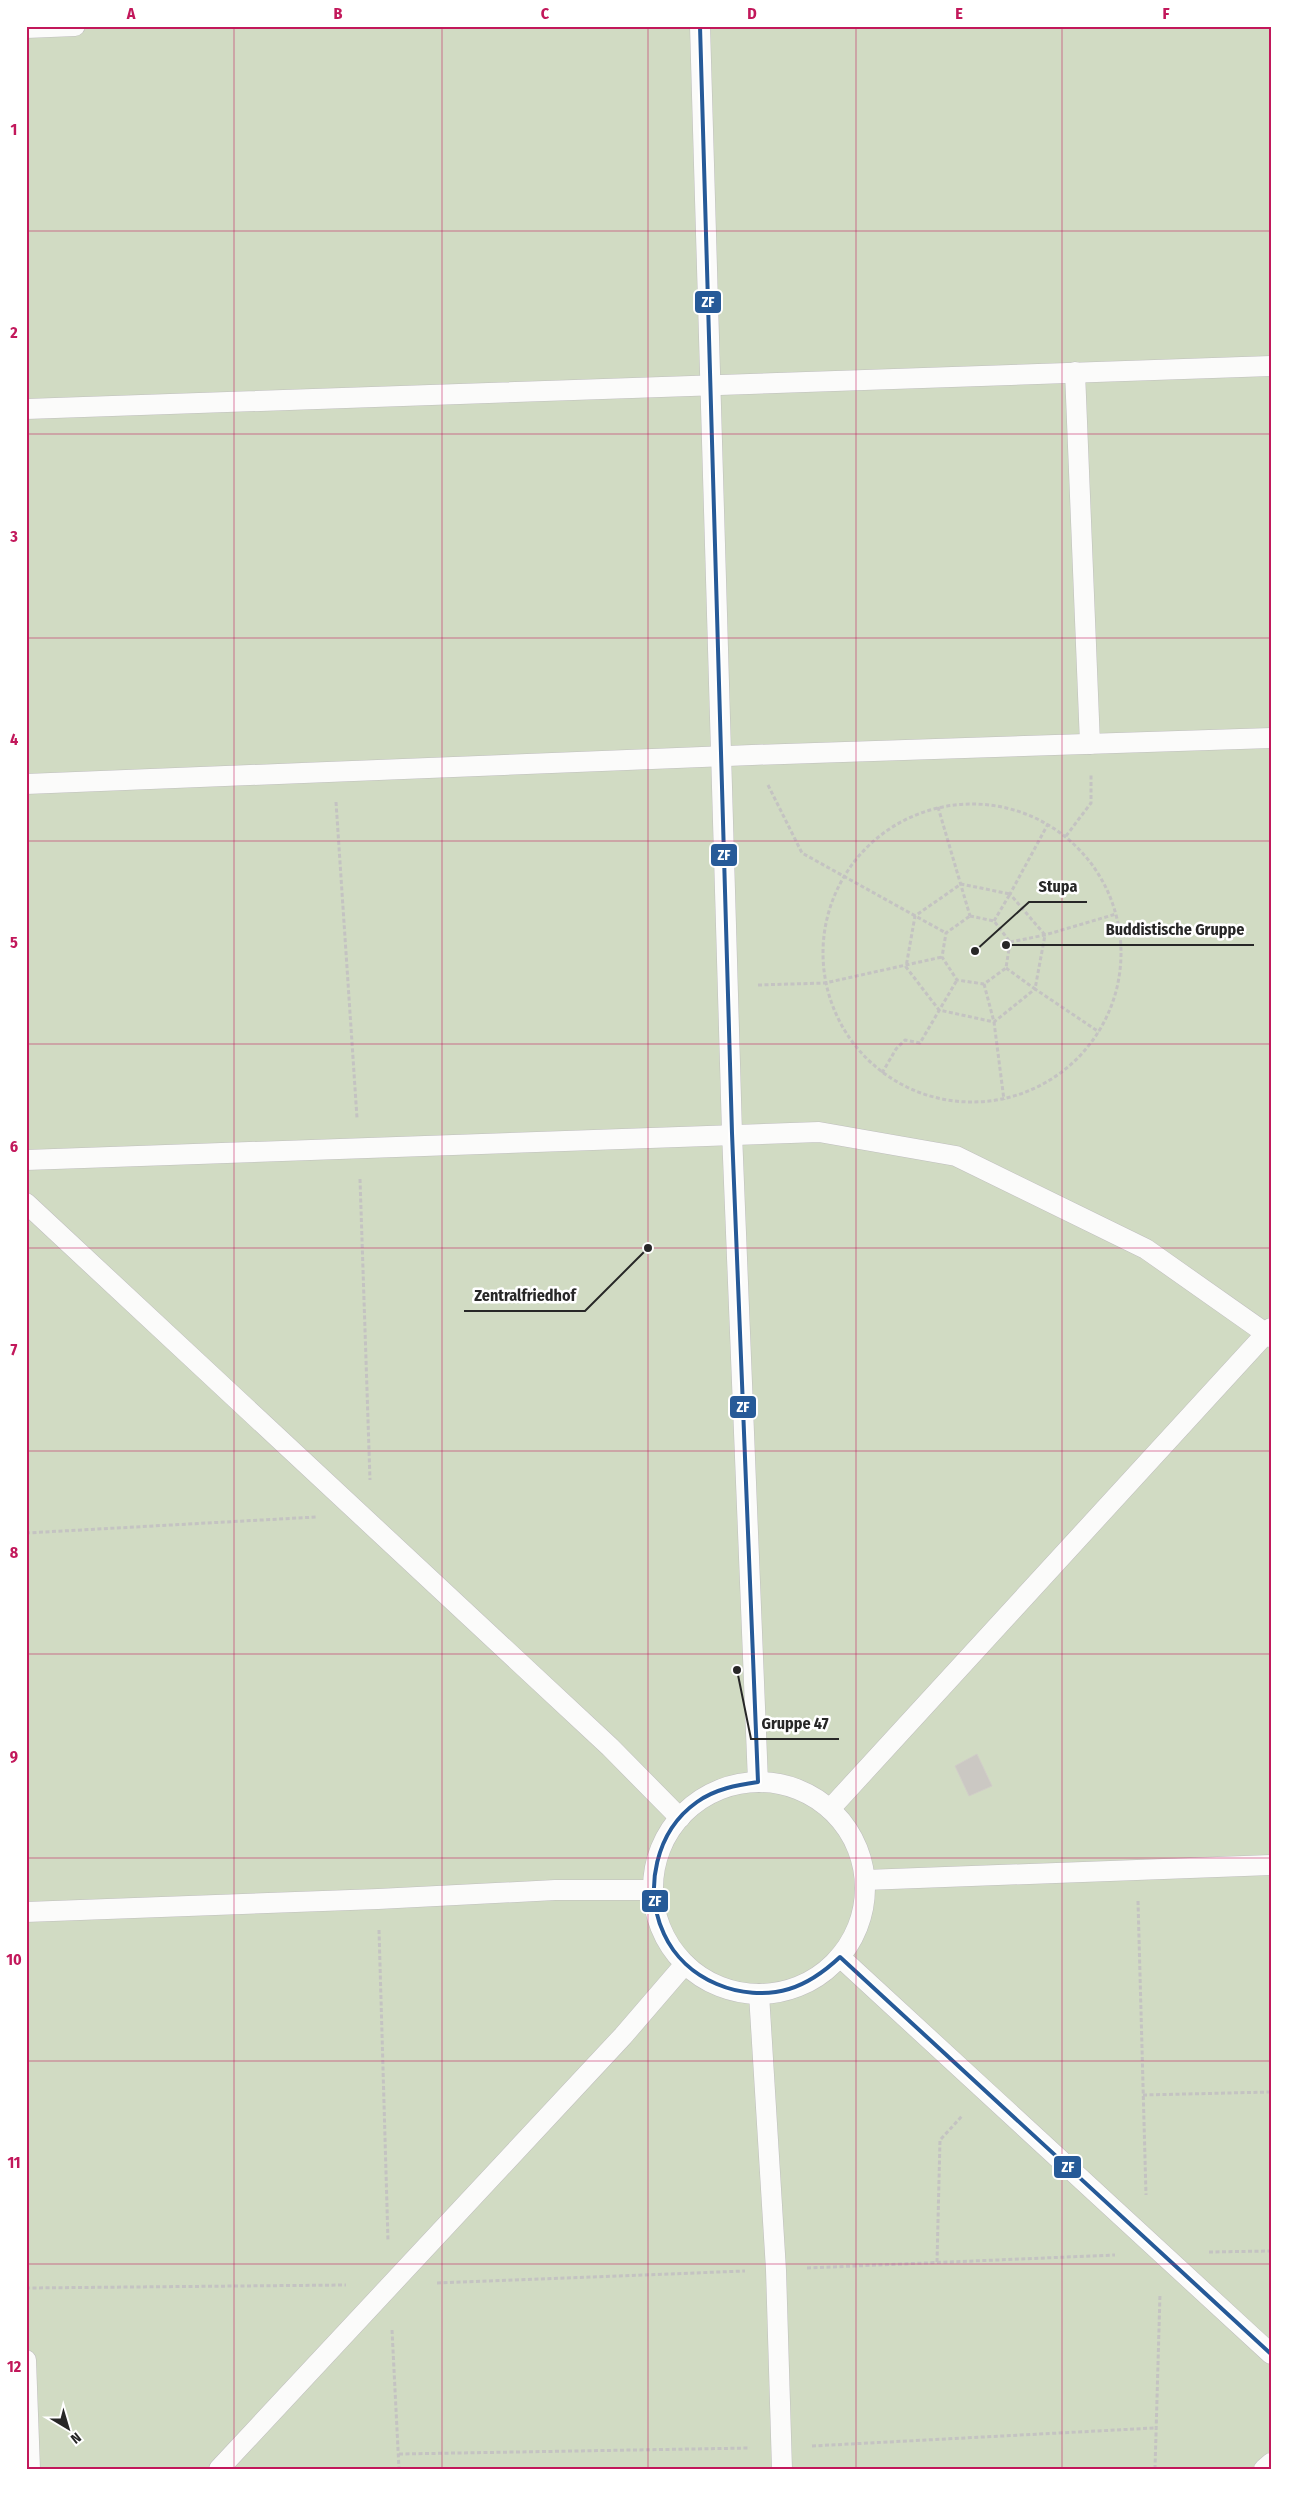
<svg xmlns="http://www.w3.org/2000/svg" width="1297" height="2495" viewBox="0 0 1297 2495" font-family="'Fira Sans Condensed',sans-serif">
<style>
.cemetery{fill:#d1dbc3}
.building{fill:#cbc8c3;stroke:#d1cec8}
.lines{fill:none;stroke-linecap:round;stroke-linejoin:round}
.lane-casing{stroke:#bfbebe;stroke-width:21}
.path{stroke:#c4c3c2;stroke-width:3;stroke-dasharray:4 2.5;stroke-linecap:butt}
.lane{stroke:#fbfbfa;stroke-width:20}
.bus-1-casing{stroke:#fff;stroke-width:8}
.bus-1{stroke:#265a98;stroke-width:4}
.grid{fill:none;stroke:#c2185b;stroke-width:1;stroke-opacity:0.55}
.leader{fill:none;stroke:#272727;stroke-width:2}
.callout-dot{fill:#272727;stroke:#fff;stroke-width:2}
.callout-label{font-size:16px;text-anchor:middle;font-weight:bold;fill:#272727;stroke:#fff;stroke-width:5;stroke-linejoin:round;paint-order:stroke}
.line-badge{stroke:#fff;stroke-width:2}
.badge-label{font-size:14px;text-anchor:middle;font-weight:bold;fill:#fff}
.neatline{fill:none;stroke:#c2185b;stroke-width:2}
.grid-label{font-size:16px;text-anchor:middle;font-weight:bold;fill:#c2185b}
</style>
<rect width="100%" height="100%" fill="#e6e2dc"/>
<!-- cemetery -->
<rect class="cemetery" x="26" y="26" width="1245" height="2443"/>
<!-- building -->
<polygon class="building" points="977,1754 992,1786 969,1796 955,1766"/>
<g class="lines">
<!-- lane casing -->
<g class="lane-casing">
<g id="lane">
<polyline points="700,26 732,1133 758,1782"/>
<polyline points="26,28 75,26"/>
<polyline points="1075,372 1090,744"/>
<polyline points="26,409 1271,366"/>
<polyline points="26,784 752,755 1271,738"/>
<polyline points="26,1160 819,1132 956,1156 1146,1249 1271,1337"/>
<polyline points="26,1203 610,1747 680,1818"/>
<circle cx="759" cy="1888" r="106"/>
<polyline points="830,1809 1271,1328"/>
<polyline points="865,1880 1271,1865"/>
<polyline points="26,1912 378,1899 555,1890 653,1890"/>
<polyline points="840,1957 1271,2354"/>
<polyline points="759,1994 776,2270 782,2469"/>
<polyline points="26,2360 30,2469"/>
<polyline points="219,2469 623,2036 685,1964"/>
<polyline points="1264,2469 1271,2463"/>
</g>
</g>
<!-- path -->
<g class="path">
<polyline points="768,785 802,853 946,933"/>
<polyline points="336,802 357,1118"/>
<circle cx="972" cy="953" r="149"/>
<polyline points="938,807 970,916"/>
<polyline points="1066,836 1091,803 1091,775"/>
<polygon points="970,916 994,921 1010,942 1006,968 984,984 957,980 942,957 946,933"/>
<polyline points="994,921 1010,894 961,884 915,916 906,967 939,1010 994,1022 1035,989 1099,1032"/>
<polyline points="1010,942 1045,935 1116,914"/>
<polyline points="1006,968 1035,989 1045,935 1010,894 1048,824"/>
<polyline points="984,984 994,1022 1004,1100"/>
<polyline points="758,985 825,983 942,957"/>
<polyline points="882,1073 896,1049 905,1040 920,1043 957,980"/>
<polyline points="360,1179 370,1480"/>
<polyline points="26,1533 316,1517"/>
<polyline points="1138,1901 1146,2195"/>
<polyline points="379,1930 388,2241"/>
<polyline points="1143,2095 1271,2092"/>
<polyline points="1209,2252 1271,2251"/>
<polyline points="937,2262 940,2140 963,2115"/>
<polyline points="807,2268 1115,2255"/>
<polyline points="437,2283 745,2271"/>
<polyline points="26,2288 346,2285"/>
<polyline points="392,2330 399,2469"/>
<polyline points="812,2446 1154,2428"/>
<polyline points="399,2454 750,2448"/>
<polyline points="1155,2469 1160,2294"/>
</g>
<!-- lane -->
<use href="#lane" class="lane"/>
<!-- bus-1 casing -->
<g class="bus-1-casing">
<path id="bus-1" d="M700,26l32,1107 26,649c-21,3 -43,7 -61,20 -41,29 -54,87 -33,132 21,46 78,69 125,55 20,-6 36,-18 51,-32l431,397"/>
</g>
<!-- bus-1 -->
<use href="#bus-1" class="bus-1"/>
</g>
<!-- grid -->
<path class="grid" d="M234,26v2443M442,26v2443M648,26v2443M856,26v2443M1062,26v2443M26,231h1245M26,434h1245M26,638h1245M26,841h1245M26,1044h1245M26,1248h1245M26,1451h1245M26,1654h1245M26,1858h1245M26,2061h1245M26,2264h1245"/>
<!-- callouts -->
<path class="leader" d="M975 951L1029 902H1087M1006 945L1095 945H1254M648 1248L585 1311H464M737 1670L751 1739H839"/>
<g class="callout-dot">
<circle cx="975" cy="951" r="5"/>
<circle cx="1006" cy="945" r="5"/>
<circle cx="648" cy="1248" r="5"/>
<circle cx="737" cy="1670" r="5"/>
</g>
<g class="callout-label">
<text x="1058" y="892">Stupa</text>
<text x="1175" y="935">Buddistische Gruppe</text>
<text x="525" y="1301">Zentralfriedhof</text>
<text x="795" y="1729">Gruppe 47</text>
</g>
<g class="line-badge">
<rect x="694" y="290" width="28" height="24" rx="5" fill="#265a98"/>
<rect x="710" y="843" width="28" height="24" rx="5" fill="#265a98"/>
<rect x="729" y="1395" width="28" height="24" rx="5" fill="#265a98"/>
<rect x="641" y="1889" width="28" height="24" rx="5" fill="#265a98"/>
<rect x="1053" y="2155" width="29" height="24" rx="5" fill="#265a98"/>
</g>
<g class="badge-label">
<text x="708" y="307">ZF</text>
<text x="724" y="860">ZF</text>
<text x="743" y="1412">ZF</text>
<text x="655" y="1906">ZF</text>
<text x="1068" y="2172">ZF</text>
</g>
<!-- border -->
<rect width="1297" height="2495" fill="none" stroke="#ffffff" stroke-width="55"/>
<!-- north arrow -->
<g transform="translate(68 2428) rotate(142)" stroke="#ffffff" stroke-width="4" paint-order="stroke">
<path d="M0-4L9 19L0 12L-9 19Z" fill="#272727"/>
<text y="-8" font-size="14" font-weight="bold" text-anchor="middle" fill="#272727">N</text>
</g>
<rect x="28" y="28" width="1242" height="2440" class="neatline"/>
<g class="grid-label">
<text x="131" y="19">A</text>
<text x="338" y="19">B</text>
<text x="545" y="19">C</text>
<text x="752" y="19">D</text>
<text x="959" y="19">E</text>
<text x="1166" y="19">F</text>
<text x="14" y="135">1</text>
<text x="14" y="338">2</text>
<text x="14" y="542">3</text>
<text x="14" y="745">4</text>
<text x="14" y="948">5</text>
<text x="14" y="1152">6</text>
<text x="14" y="1355">7</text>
<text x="14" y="1558">8</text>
<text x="14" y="1762">9</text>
<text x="14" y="1965">10</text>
<text x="14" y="2168">11</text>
<text x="14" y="2372">12</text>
</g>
</svg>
